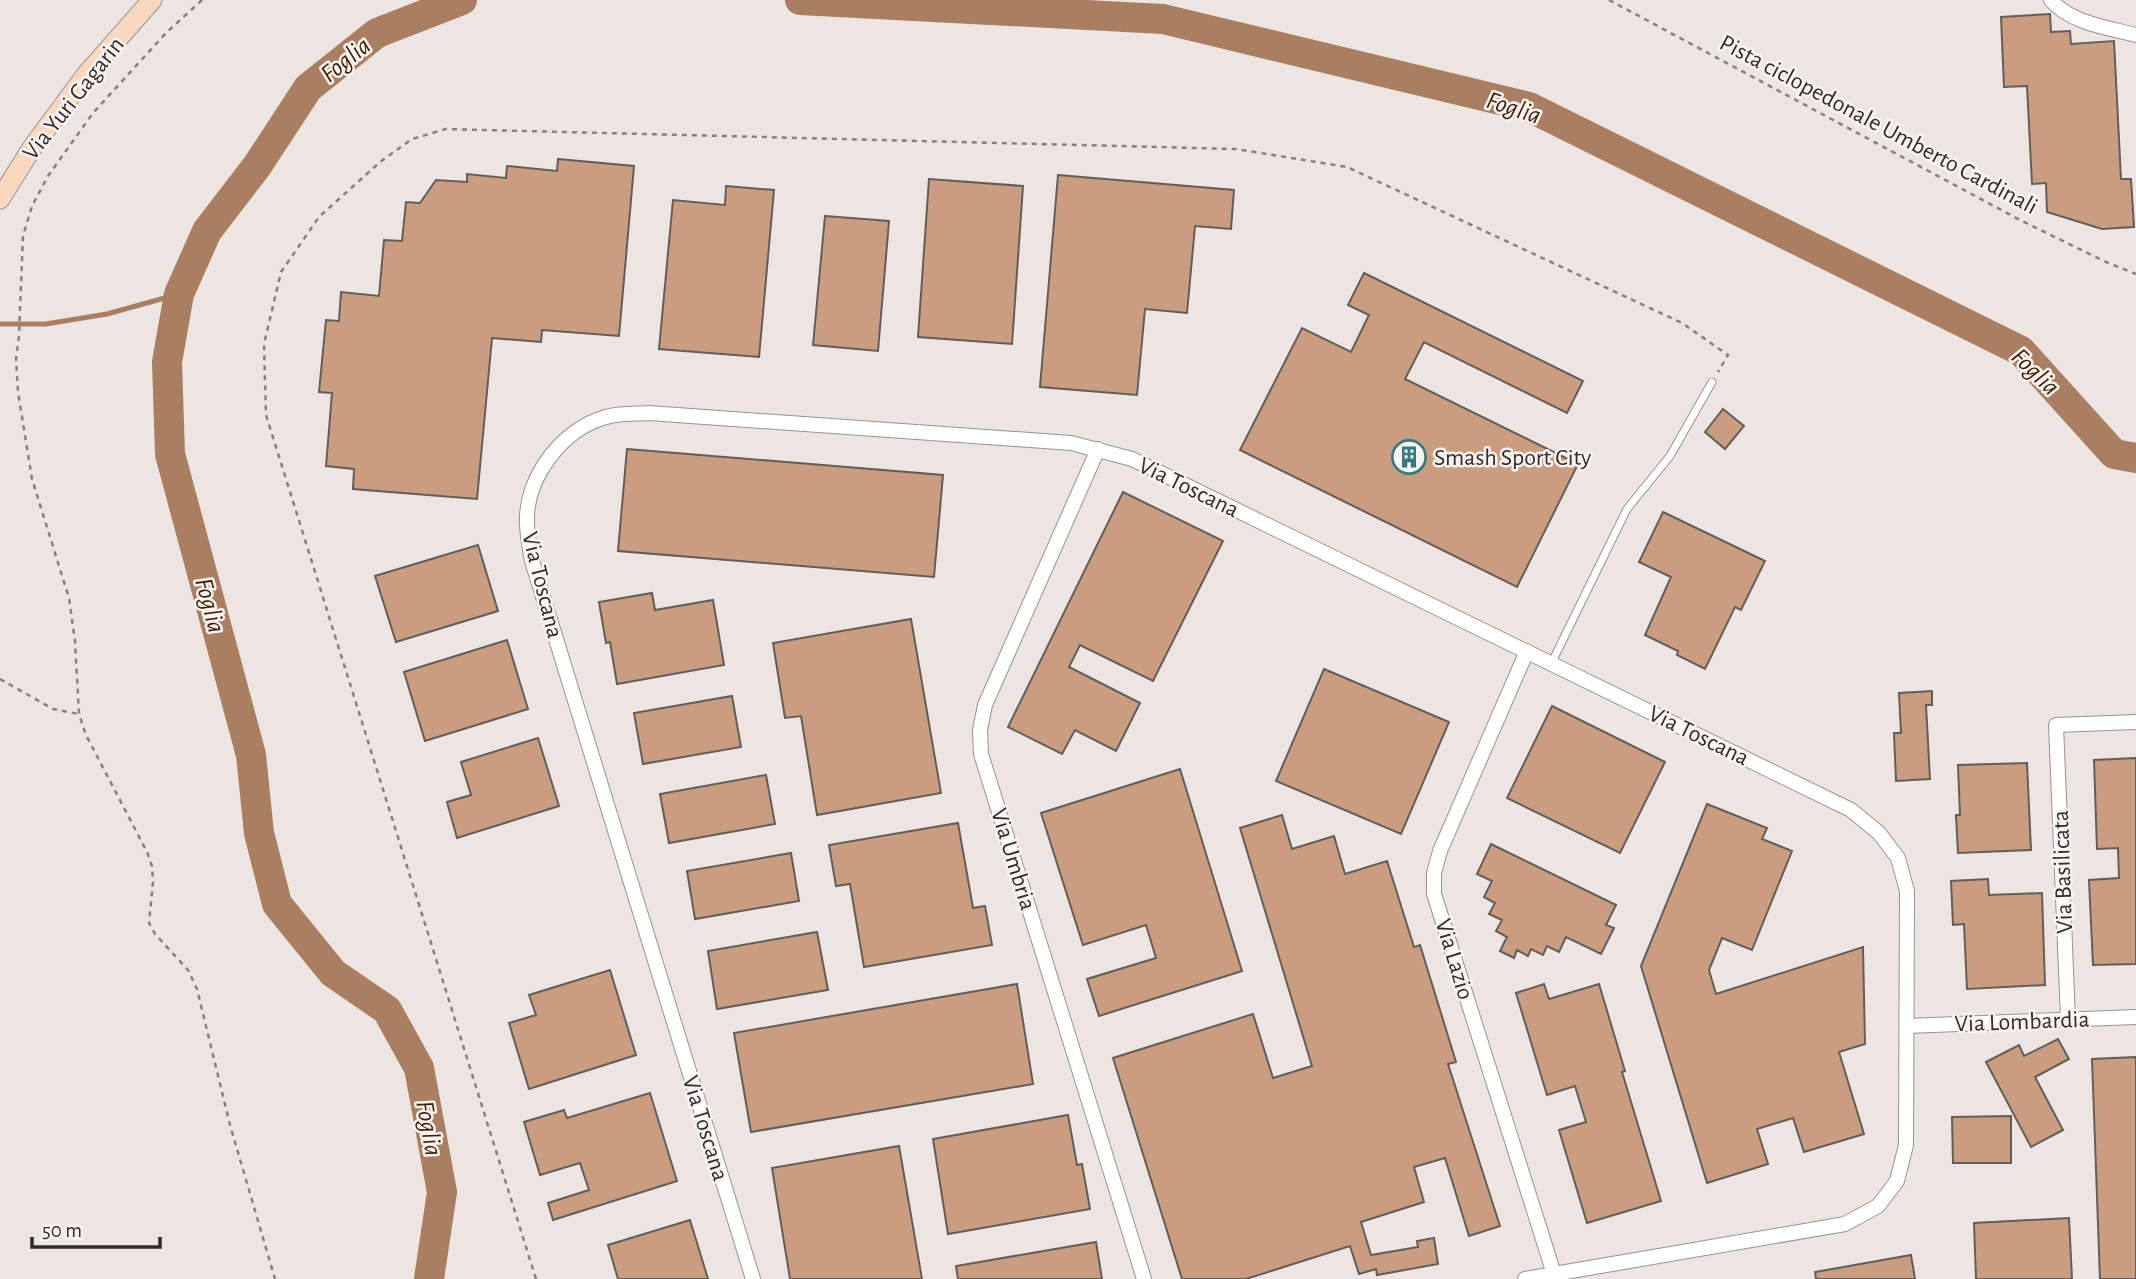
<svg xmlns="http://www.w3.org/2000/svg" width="2136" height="1279" viewBox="0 0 2136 1279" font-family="'Alegreya Sans',sans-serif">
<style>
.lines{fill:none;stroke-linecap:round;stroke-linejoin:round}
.stream{stroke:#aa7e61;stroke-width:5}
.river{stroke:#aa7e61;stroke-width:30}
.building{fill:#cb9d80;stroke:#635e5a;stroke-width:2}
.service-casing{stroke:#999390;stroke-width:9}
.minor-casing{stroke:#999390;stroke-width:16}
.secondary-casing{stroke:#999390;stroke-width:21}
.path{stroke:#87827f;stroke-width:2.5;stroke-dasharray:5 5;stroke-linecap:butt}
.service{stroke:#fff;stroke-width:7}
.minor{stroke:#fff;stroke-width:14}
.secondary{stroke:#f8d9c0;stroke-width:19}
.labels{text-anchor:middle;stroke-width:5;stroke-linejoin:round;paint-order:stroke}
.street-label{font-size:24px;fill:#2f2c2b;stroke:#f9f3ef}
.poi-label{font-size:24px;fill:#2f2c2b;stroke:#f9f3ef;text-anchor:start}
.water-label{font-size:26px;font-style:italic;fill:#402009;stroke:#f9f3ef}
</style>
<rect width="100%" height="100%" fill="#ece5e1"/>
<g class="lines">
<!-- stream -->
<polyline class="stream" points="0,324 46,324 107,314 179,294"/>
<!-- river -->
<g class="river">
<polyline points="800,0 1163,19 1529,107 2021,351 2114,454 2136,458"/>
<polyline points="429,1279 442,1192 419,1068 387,1010 333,973 277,904 259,833 251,755 170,454 167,362 179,294 207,231 257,166 308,88 377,33 462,0"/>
</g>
</g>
<!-- building -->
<g class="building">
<polygon points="2050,14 2051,32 2070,31 2071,44 2114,41 2121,179 2131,179 2134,227 2102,229 2047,212 2046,183 2032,184 2027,86 2004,87 2001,17"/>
<polygon points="558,159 634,166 619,336 542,330 541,342 492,338 477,499 353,489 354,469 326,466 332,393 319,392 326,320 339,321 341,292 379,296 384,240 402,241 406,202 420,203 436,180 467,182 467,174 506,178 507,166 557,171"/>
<polygon points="1058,175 1234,190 1231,229 1195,226 1187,313 1145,309 1137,395 1040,387"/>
<polygon points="929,179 1023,186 1012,344 918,337"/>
<polygon points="726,186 774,190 759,357 659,349 673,200 725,205"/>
<polygon points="825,216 889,221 878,351 813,345"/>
<polygon points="1364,273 1583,381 1567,413 1424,342 1405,379 1578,464 1517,587 1240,450 1302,328 1351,352 1369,315 1348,305"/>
<polygon points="1723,409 1744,426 1725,449 1705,432"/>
<polygon points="627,449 943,475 934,577 618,551"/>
<polygon points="1123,492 1223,541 1153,681 1080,645 1069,667 1140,703 1116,751 1075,730 1062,754 1008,727"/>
<polygon points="1663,512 1765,561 1741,610 1735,607 1705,669 1677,655 1678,651 1645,635 1671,577 1639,562"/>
<polygon points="478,545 498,611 396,642 375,576"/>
<polygon points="652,593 655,610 713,600 724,665 617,684 610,642 606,643 599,602"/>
<polygon points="911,619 941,793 817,815 801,716 785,718 773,643"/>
<polygon points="507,640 528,709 425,741 404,672"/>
<polygon points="1324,669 1449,722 1401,834 1276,781"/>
<polygon points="1932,691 1932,705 1926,705 1930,779 1896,781 1894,733 1901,733 1899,693"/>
<polygon points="732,696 741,747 643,764 634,713"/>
<polygon points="1552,706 1665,762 1620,853 1507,798"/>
<polygon points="538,738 559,806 457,838 447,802 471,795 461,762"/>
<polygon points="2136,758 2136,964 2093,965 2089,880 2119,878 2118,848 2097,849 2094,760"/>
<polygon points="2027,763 2031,850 1958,853 1956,815 1960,815 1958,765"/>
<polygon points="1180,769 1242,971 1099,1016 1087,979 1156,958 1146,925 1083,945 1041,813"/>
<polygon points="766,775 775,824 669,843 660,794"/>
<polygon points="1707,804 1767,828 1762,839 1792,851 1752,950 1722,938 1709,970 1716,994 1863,947 1865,1044 1839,1052 1864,1134 1804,1152 1793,1118 1757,1129 1768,1164 1707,1183 1641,966"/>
<polygon points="1282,815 1292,849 1334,836 1345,874 1387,861 1414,947 1420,945 1456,1062 1448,1064 1500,1226 1469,1236 1445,1158 1414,1167 1424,1202 1361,1222 1371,1255 1418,1247 1417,1241 1434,1238 1438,1264 1377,1275 1376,1269 1359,1274 1350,1246 1246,1279 1182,1279 1113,1058 1253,1014 1273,1078 1312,1066 1240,828"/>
<polygon points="958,823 973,908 985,906 992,945 864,967 850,884 836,886 829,845"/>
<polygon points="1491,844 1616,905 1606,925 1614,928 1601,954 1566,937 1559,952 1547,946 1543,955 1531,949 1528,956 1517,950 1514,958 1500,951 1507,937 1496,931 1502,920 1489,914 1495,903 1484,897 1492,881 1477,874"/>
<polygon points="791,853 799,901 695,919 687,871"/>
<polygon points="1988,879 1989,895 2042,893 2045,985 1967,989 1964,924 1953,925 1951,881"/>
<polygon points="817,932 828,990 717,1009 708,951"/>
<polygon points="610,970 636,1055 529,1089 509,1023 536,1015 529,995"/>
<polygon points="1017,984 1033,1084 751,1132 734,1033"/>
<polygon points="1544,984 1549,999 1599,984 1625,1071 1622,1072 1661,1201 1587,1223 1559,1130 1586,1122 1575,1086 1547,1095 1516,993"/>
<polygon points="2058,1039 2069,1059 2035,1077 2063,1130 2031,1147 1986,1062 2019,1045 2024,1056"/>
<polygon points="2136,1057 2136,1279 2100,1279 2092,1059"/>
<polygon points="650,1093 677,1181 553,1220 548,1203 589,1190 580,1163 540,1175 524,1122 564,1110 567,1118"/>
<polygon points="1068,1115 1077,1165 1082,1164 1090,1209 948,1234 933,1139"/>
<polygon points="2011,1116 2011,1163 1953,1163 1952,1117"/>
<polygon points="899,1146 922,1279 790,1279 772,1168"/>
<polygon points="2069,1218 2072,1279 1976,1279 1974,1223"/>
<polygon points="690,1220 708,1279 618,1279 608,1245"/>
<polygon points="1096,1242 1102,1279 958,1279 956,1266"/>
<polygon points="1911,1255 1915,1279 1816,1279 1815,1272"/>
</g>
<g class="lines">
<!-- service casing -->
<g class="service-casing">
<polyline id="service" points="1552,662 1627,509 1670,456 1712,382"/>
</g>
<!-- minor casing -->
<g class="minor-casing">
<g id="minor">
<path d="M2051,0c19,23 58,28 85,35"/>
<polyline points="1098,449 985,705 980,730 981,754 1144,1279"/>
<polyline points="1527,651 1440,851 1434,873 1434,894 1554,1274"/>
<polyline points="2068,1019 2056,725 2136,722"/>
<polyline points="1907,1026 2136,1017"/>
<path d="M753,1279l-221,-718c-2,-12 -5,-25 -5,-38 -2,-45 35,-94 79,-106 13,-4 29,-3 43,-4l422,30 61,16 719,351 28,23 19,25 9,33 -1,254 -9,36 -19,25 -33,18 -320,55"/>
</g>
</g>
<!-- secondary casing -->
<g class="secondary-casing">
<polyline id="secondary" points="0,199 32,148 86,75 152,0"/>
</g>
<!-- path -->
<g class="path">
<polyline points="202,0 166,33 93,113 48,176 32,206 23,236 19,336 16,359 18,392 32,479 69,598 75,641 79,714 86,735 147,852 152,866 153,882 149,923 155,934 188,970 197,989 230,1125 275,1279"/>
<polyline points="1609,0 2020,220 2106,262 2136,274"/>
<polyline points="0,679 53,709 79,714"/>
<polyline points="536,1279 266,415 264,344 281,272 319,217 380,162 412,139 446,129 1236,149 1347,167 1682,323 1728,355 1718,372"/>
</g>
<!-- service -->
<use href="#service" class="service"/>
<!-- minor -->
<use href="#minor" class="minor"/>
<!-- secondary -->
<use href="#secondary" class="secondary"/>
</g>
<!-- icons -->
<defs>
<g id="building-ring" transform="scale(1.75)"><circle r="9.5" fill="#f9f3ef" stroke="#327b82" stroke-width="1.5"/><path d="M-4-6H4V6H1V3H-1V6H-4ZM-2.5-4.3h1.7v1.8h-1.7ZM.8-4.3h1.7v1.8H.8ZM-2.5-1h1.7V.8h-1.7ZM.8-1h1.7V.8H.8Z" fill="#327b82"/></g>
</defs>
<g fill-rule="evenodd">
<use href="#building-ring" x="1409" y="457"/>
</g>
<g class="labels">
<!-- street labels -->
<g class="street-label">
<text transform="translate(73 98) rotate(-52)" y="8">Via Yuri Gagarin</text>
<text transform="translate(1879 124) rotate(28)" y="8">Pista ciclopedonale Umberto Cardinali</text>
<text transform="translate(1189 487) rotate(26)" y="8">Via Toscana</text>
<text transform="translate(543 585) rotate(76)" y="8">Via Toscana</text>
<text transform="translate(1699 735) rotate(26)" y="8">Via Toscana</text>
<text transform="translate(1014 859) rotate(73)" y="8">Via Umbria</text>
<text transform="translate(2062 872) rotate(-92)" y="8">Via Basilicata</text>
<text transform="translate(1455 959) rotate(73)" y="8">Via Lazio</text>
<text transform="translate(2022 1021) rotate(-2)" y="8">Via Lombardia</text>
<text transform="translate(706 1128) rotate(73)" y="8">Via Toscana</text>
</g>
<!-- poi labels -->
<g class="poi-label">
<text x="1434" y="465">Smash Sport City</text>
</g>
<!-- water labels -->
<g class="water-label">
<text transform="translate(345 59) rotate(-39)" y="9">Foglia</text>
<text transform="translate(1514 107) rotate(18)" y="9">Foglia</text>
<text transform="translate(2036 371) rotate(44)" y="9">Foglia</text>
<text transform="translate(211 605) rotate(75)" y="9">Foglia</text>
<text transform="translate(430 1128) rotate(80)" y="9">Foglia</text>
</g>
</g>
<!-- scale -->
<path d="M32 1237v10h128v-10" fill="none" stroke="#2f2c2b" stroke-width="3.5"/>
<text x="42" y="1237" font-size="21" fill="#2f2c2b" stroke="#f9f3ef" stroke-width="5" paint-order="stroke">50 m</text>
</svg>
